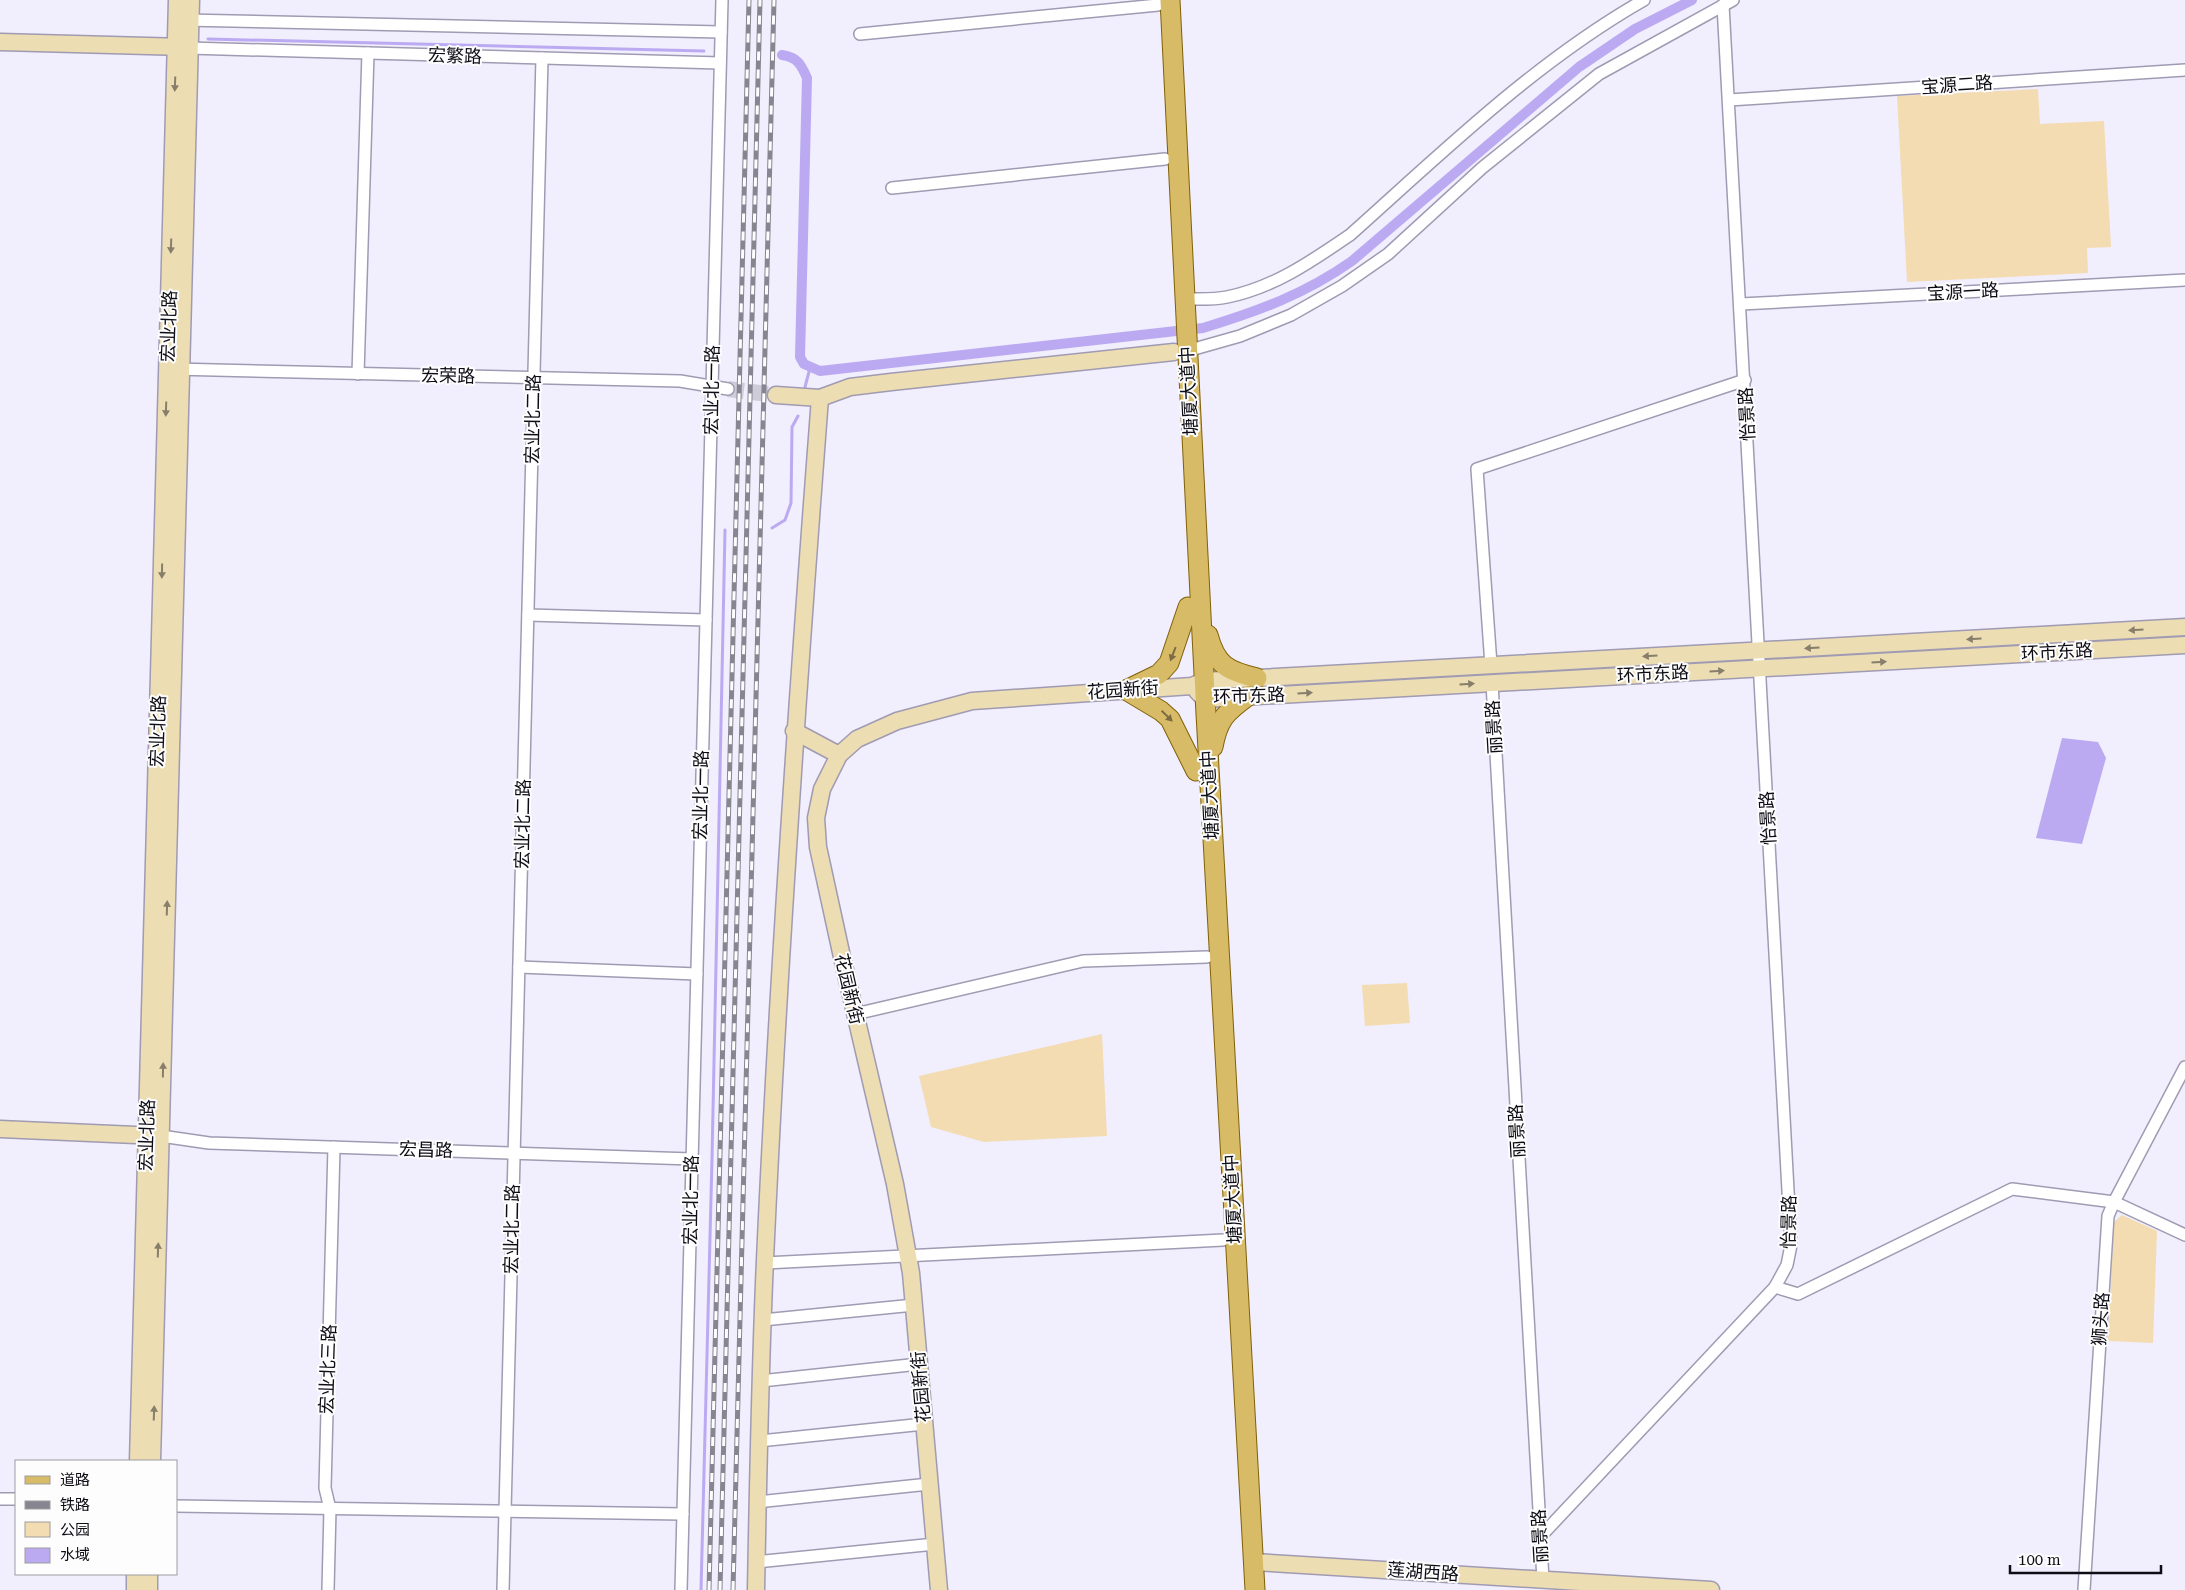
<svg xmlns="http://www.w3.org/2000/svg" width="2185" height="1590" viewBox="0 0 2185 1590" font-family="'Roboto Serif','Noto Sans SC',serif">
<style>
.green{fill:#f3dcb1}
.water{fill:#bbaaf2}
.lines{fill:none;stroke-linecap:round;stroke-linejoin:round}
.stream{stroke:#bbaaf2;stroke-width:3}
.canal{stroke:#bbaaf2;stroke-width:10}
.secondary-tunnel{stroke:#cfccda;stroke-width:16;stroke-dasharray:16 8;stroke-linecap:butt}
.street-casing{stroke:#a09bb2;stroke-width:14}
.secondary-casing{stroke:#a09bb2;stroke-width:19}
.primary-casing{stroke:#806008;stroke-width:21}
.street{stroke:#fff;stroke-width:11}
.secondary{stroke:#ecddb3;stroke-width:16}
.primary{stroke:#d8bb67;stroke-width:19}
.rail-casing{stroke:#878590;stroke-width:5}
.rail{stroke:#fdfdfd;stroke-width:3;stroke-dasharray:9;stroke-linecap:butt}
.oneway{fill:#887f6b}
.oneway2{fill:#7d6c42}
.labels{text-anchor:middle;stroke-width:4;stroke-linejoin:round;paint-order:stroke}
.street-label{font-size:18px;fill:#0e0c14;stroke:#fdfdfd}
</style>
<rect width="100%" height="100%" fill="#f1eefd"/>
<!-- green -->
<g class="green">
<polygon points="2038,89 2040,124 2104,121 2111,247 2087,248 2088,273 1907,282 1897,96"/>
<polygon points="1407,983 1410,1023 1365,1026 1362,985"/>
<polygon points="1102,1034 1107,1136 984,1142 931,1127 919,1076"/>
<polygon points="2122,1215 2157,1231 2153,1343 2108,1341 2114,1222"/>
</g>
<!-- water -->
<polygon class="water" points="2062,738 2098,742 2106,758 2082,844 2036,838"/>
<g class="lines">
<!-- stream -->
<g class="stream">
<polyline points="208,39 704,51"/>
<polyline points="805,387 810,368"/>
<polyline points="772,528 785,520 791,503 792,427 798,416"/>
<polyline points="701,1590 712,1159 725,530"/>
</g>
<!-- canal -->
<path class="canal" d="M782,55c15,2 19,9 25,23l-7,279 4,7 16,7 383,-43c56,-17 102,-34 149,-67l227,-194 56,-38 57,-29"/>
<!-- secondary-tunnel -->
<polyline class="secondary-tunnel" points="728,389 776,395"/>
<!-- street casing -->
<g class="street-casing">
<g id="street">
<polyline points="185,20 721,32"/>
<polyline points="860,34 1158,5"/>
<polyline points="189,48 720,63"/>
<polyline points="1729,100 2185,70"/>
<polyline points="892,188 1165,159"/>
<path d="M1184,299c14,0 29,1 43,-2 46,-9 85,-36 123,-62 93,-83 185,-173 294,-235"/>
<polyline points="1741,304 2185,280"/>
<polyline points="1187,351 1240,336 1291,315 1342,286 1388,254 1482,168 1599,74 1733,0"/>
<polyline points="174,369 680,381 728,389"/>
<polyline points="358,374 368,53"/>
<polyline points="528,615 706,620"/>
<polyline points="1491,665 1477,469 1745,380"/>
<polyline points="1492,683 1543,1580"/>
<polyline points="519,967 697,974"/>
<polyline points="855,1014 1083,961 1207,957"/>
<polyline points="161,1136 209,1143 692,1159"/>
<polyline points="765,1263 1223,1240"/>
<polyline points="1775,1287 1798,1294 2012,1189 2114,1202 2185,1235"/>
<polyline points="763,1320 914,1305"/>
<polyline points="761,1381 919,1364"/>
<polyline points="760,1441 924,1424"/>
<polyline points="0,1499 16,1499"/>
<polyline points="758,1502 929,1484"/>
<polyline points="176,1506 683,1514"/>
<polyline points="1541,1536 1775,1287 1787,1265 1791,1245 1723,5"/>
<polyline points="756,1562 935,1544"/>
<polyline points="328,1590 330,1509 325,1488 334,1147"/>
<polyline points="503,1590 542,58"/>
<polyline points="681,1590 722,0"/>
<polyline points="2084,1590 2108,1216 2114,1202 2185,1067"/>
</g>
</g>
<!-- secondary casing -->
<g class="secondary-casing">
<g id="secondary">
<polyline points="0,42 185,47"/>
<polyline points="776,395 820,398 850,387 891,382 1174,352"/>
<polyline points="1197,691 1205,699 2185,645"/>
<polyline points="794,731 839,755"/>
<polyline points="0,1129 158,1136"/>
<polyline points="138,1461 177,0"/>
<polyline points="152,1461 191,0"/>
<polyline points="1254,1562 1711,1590"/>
<polyline points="135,1590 135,1574"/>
<polyline points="149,1590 149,1574"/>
<path d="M756,1590c2,-110 4,-220 9,-330 13,-288 33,-575 55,-862"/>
<polyline points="939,1590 911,1273 895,1184 842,957 818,847 816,818 822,789 839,755 857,739 897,721 972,701 1192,686 1204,681 2185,627"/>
</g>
</g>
<!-- primary casing -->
<g class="primary-casing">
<g id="primary">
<polyline points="1170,0 1206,714 1255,1590"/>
<path d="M1208,635c8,30 19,36 49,43"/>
<polyline points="1126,690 1161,711 1170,719 1196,771"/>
<polyline points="1126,690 1159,674 1169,663 1188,607"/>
<path d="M1213,747c5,-28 13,-35 35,-51"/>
</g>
</g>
<!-- street -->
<use href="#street" class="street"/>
<!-- secondary -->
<use href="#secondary" class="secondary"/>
<!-- primary -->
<use href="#primary" class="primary"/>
<!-- rail casing -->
<g class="rail-casing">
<g id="rail">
<polyline points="709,1590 749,0"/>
<polyline points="720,1590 760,0"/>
<polyline points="733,1590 774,0"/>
</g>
</g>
<!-- rail -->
<use href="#rail" class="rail"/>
</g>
<!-- one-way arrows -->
<defs><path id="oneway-solid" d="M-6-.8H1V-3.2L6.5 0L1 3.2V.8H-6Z" transform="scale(1.25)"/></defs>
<g class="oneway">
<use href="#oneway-solid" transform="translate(175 84) rotate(92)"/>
<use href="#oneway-solid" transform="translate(171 246) rotate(92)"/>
<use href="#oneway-solid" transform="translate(166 409) rotate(92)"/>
<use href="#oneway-solid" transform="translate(162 571) rotate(91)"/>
<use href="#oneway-solid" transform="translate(2136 630) rotate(177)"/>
<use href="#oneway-solid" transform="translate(1974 639) rotate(177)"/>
<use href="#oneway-solid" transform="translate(1812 648) rotate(177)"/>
<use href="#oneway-solid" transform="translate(1650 656) rotate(177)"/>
<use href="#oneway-solid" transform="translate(1879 662) rotate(-3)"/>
<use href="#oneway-solid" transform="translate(1717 671) rotate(-3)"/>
<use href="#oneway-solid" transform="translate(1467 684) rotate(-3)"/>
<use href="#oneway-solid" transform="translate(1305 693) rotate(-3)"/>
<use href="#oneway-solid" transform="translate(167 908) rotate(-88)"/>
<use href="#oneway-solid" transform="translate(163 1070) rotate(-89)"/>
<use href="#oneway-solid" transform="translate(158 1250) rotate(-88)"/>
<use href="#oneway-solid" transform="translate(154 1413) rotate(-88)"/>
</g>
<g class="oneway2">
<use href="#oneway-solid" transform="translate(1173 654) rotate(111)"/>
<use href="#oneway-solid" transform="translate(1167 716) rotate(45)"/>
</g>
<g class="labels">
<!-- street labels -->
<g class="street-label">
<text transform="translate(455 56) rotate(2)" y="6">宏繁路</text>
<text transform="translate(1957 85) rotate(-4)" y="6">宝源二路</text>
<text transform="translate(1963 292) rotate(-3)" y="6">宝源一路</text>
<text transform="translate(169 326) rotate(-88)" y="6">宏业北路</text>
<text transform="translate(448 376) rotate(1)" y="6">宏荣路</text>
<text transform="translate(712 390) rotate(-89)" y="6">宏业北一路</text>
<text transform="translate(1189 391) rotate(-93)" y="6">塘厦大道中</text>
<text transform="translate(1747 414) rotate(-93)" y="6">怡景路</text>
<text transform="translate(533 419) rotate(-89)" y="6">宏业北二路</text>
<text transform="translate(2057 652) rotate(-3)" y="6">环市东路</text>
<text transform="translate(1653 674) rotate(-3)" y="6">环市东路</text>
<text transform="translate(1123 690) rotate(-4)" y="6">花园新街</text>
<text transform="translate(1249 696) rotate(-2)" y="6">环市东路</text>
<text transform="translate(1494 727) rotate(-93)" y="6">丽景路</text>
<text transform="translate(158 731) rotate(-88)" y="6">宏业北路</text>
<text transform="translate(701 795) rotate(-89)" y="6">宏业北一路</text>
<text transform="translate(1210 795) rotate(-93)" y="6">塘厦大道中</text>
<text transform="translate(1768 818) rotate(-93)" y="6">怡景路</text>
<text transform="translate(523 824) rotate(-89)" y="6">宏业北二路</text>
<text transform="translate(849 989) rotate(77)" y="6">花园新街</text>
<text transform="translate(1517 1131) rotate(-93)" y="6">丽景路</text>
<text transform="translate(147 1135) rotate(-88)" y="6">宏业北路</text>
<text transform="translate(426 1150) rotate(2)" y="6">宏昌路</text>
<text transform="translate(1233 1199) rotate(-93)" y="6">塘厦大道中</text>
<text transform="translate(691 1200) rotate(-89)" y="6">宏业北一路</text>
<text transform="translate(1789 1222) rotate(-89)" y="6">怡景路</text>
<text transform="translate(512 1229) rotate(-89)" y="6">宏业北二路</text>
<text transform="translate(2101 1319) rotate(-86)" y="6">狮头路</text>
<text transform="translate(328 1369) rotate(-88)" y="6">宏业北三路</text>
<text transform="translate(921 1387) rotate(-95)" y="6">花园新街</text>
<text transform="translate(1540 1536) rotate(-93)" y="6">丽景路</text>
<text transform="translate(1423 1572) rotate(4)" y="6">莲湖西路</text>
</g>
</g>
<!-- legend -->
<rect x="15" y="1460" width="162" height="115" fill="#fdfdfd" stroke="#9d9da0"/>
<rect x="25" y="1476" width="25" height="8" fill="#d8bb67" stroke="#9d9da0"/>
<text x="60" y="1485" font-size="15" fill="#0e0c14">道路</text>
<rect x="25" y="1501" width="25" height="8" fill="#878590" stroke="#9d9da0"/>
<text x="60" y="1510" font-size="15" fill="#0e0c14">铁路</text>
<rect x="25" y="1522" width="25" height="15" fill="#f3dcb1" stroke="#9d9da0"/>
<text x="60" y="1535" font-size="15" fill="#0e0c14">公园</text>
<rect x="25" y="1548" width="25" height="15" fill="#bbaaf2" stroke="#9d9da0"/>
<text x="60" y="1560" font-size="15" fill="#0e0c14">水域</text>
<!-- scale -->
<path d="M2010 1565v8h151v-8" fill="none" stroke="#0e0c14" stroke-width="2.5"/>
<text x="2018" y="1565" font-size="15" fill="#0e0c14" stroke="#fdfdfd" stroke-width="4" paint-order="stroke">100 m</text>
</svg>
